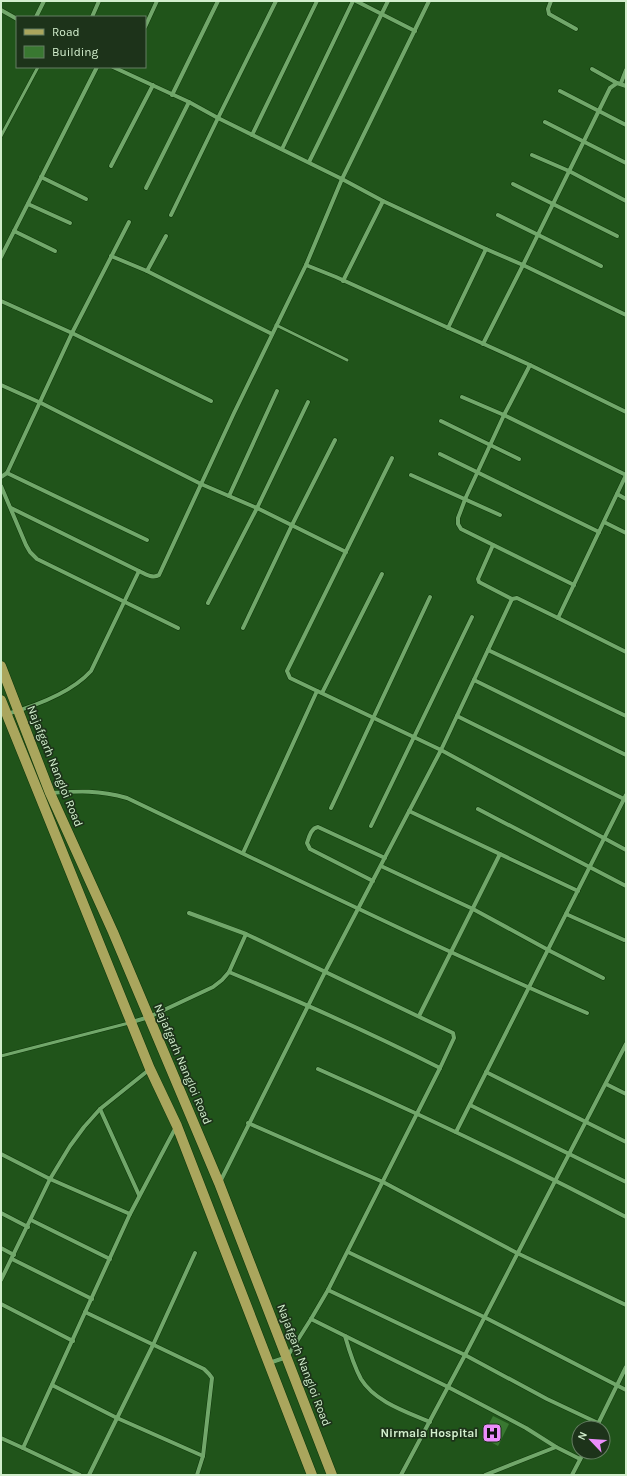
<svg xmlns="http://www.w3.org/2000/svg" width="627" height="1476" viewBox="0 0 627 1476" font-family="Karla,sans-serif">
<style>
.building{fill:#397831}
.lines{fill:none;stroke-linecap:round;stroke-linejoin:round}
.service-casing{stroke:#0f370a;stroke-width:4}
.minor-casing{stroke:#0f370a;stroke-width:5}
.primary-casing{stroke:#0f370a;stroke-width:11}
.service{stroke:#71a76a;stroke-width:3}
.minor{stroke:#71a76a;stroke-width:4}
.primary{stroke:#aaa65d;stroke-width:10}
.labels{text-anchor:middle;stroke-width:3.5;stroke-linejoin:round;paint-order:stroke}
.street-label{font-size:12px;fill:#d2eecd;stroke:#1d331a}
.poi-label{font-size:12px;font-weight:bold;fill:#d2eecd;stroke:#1d331a;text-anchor:end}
</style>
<rect width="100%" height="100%" fill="#20541a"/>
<!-- building -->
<polygon class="building" points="493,1416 509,1424 498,1446 482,1437"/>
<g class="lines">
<!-- service casing -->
<g class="service-casing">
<g id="service">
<polyline points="1,136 38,67"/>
<polyline points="276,325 347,360"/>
<polyline points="1,1056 129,1023"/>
</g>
</g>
<!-- minor casing -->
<g class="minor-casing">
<g id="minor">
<polyline points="356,1 415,31"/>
<polyline points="551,1 548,9 549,14 576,29"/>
<polyline points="1,10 17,19"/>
<polyline points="36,17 44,1"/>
<polyline points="92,17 99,1"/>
<polyline points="145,27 157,1"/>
<polyline points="113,67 189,102 218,118 342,179 383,201 486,249 523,265 626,315"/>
<polyline points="592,69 617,83"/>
<polyline points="621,83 626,70"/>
<polyline points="560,91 626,125"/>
<polyline points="172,95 218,1"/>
<polyline points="545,122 626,163"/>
<polyline points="252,135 317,1"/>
<polyline points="282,149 353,1"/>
<polyline points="532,155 569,171 626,201"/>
<polyline points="309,162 388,1"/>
<polyline points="111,166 153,85"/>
<polyline points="41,177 86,199"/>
<polyline points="513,184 617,236"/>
<polyline points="146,188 189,102"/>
<polyline points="28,204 70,223"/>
<polyline points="171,215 218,118 276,1"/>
<polyline points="498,215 601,266"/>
<polyline points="14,231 55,251"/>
<polyline points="111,256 147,271 272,334"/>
<polyline points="1,257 97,67"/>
<polyline points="306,265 336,277 530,365"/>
<polyline points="147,271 166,236"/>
<polyline points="343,281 383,201"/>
<polyline points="1,301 72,333 211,401"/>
<polyline points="448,328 486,249"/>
<polyline points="483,344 523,265 610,88 617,83 626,86"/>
<polyline points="1,385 41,403 201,484 257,508 346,552"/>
<polyline points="462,397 504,415 626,475"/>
<polyline points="441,421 519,459"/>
<polyline points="440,454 599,532"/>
<polyline points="7,473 147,540"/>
<polyline points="411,475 500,515"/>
<polyline points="626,475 558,618 517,598 512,599 441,750 626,850"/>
<polyline points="1,477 7,473 72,333 129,222"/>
<polyline points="1,486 26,545 30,552 37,559 178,628"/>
<polyline points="617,494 626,499"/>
<polyline points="229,496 277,391"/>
<polyline points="11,508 139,571"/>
<polyline points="604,522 626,533"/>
<polyline points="493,545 478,579 479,582 512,599"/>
<polyline points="574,585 461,529 458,524 458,518 466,497 504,415 530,365 626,412"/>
<polyline points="208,603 257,508 308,402"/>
<polyline points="558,618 626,652"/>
<polyline points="243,628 292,525 335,440"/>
<polyline points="488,650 626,716"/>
<polyline points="474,680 626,755"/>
<polyline points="322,693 382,574"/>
<path d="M7,714c28,-8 64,-21 84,-43l48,-100c6,3 14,8 20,4l75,-162 72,-148 36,-86 87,-178"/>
<polyline points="457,716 626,800"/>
<path d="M51,793c28,-2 48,-3 76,5 153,73 305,148 460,215"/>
<polyline points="331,808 430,597"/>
<polyline points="478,809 626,886"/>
<polyline points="409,811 578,891"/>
<polyline points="371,826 472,617"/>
<polyline points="243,853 317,691"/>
<polyline points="381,866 473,909 552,952 603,978"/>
<path d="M373,881l-63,-32 -3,-6c2,-6 4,-15 11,-16l67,31"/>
<polyline points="189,913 246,934 453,1033 454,1038 440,1068 328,1290 311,1319 287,1357 269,1363"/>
<polyline points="566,914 624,940"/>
<polyline points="229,972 246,934"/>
<polyline points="419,1016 500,854"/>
<path d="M132,1022l17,-5 64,-30 9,-7 7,-8c72,30 142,61 211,96"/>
<path d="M318,1069c104,46 207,95 308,148"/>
<polyline points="486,1072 626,1142"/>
<polyline points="606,1084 626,1094"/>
<polyline points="470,1105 626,1182"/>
<polyline points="100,1109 139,1195"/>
<polyline points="248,1123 383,1182 517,1253 626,1305"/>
<polyline points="456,1132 626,795"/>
<polyline points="1,1154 50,1179 130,1214"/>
<polyline points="220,1182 325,972 441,750 290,678 287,671 392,458"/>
<polyline points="1,1213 28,1227"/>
<polyline points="31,1220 110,1259"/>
<polyline points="1,1248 14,1255"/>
<polyline points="348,1252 484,1317 626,1390"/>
<polyline points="12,1259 92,1299"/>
<polyline points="1,1280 50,1179 70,1146 84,1127 100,1109 150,1069"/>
<polyline points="328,1290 465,1355 547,1399 598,1423"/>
<polyline points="1,1304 73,1341"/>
<polyline points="85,1312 204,1369 209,1374 212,1378 203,1456 197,1475"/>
<polyline points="311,1319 448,1387 526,1428 556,1447 580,1459"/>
<path d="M345,1336c4,14 9,30 16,43 14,23 46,33 69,43"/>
<polyline points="52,1385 117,1418 203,1456"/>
<polyline points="596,1428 626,1367"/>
<polyline points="1,1438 23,1448 130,1214 176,1127"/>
<polyline points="23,1448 80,1475"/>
<polyline points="89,1475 153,1345 195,1253"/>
<polyline points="401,1475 465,1355 626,1044"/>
<polyline points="485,1475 556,1447"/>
<polyline points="572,1475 584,1452"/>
</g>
</g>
<!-- primary casing -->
<g class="primary-casing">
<g id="primary">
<polyline points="1,666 50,793 113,932 219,1183 332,1475"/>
<polyline points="1,700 131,1022 150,1069 177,1126 312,1475"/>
</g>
</g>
<!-- service -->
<use href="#service" class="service"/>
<!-- minor -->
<use href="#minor" class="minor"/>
<!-- primary -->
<use href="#primary" class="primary"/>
</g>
<!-- icons -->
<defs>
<g id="hospital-square" transform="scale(1)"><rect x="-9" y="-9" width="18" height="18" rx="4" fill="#eb8dfb" stroke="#1d331a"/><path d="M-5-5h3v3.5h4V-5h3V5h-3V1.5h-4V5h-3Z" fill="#111"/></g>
</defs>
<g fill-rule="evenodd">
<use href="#hospital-square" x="492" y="1433"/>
</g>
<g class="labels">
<!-- street labels -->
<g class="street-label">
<text transform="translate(55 766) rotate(68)" y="4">Najafgarh Nangloi Road</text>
<text transform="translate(183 1064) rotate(67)" y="4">Najafgarh Nangloi Road</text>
<text transform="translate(304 1365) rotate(69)" y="4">Najafgarh Nangloi Road</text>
</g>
<!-- poi labels -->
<g class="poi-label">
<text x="478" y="1437">Nirmala Hospital</text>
</g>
</g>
<!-- border -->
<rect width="627" height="1476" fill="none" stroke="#d2eecd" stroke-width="4"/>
<!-- legend -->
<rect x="16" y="16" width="130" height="52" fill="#1d331a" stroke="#657e62"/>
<rect x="24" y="29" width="20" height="6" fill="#aaa65d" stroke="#657e62"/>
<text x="52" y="36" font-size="12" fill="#d2eecd">Road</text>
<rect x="24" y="46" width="20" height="12" fill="#397831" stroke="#657e62"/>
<text x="52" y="56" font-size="12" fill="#d2eecd">Building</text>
<!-- north arrow -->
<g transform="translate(591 1440) rotate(295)"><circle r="19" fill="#1d331a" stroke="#657e62"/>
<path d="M0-3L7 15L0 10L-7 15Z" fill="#eb8dfb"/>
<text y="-6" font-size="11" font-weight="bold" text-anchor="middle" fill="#d2eecd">N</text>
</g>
</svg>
